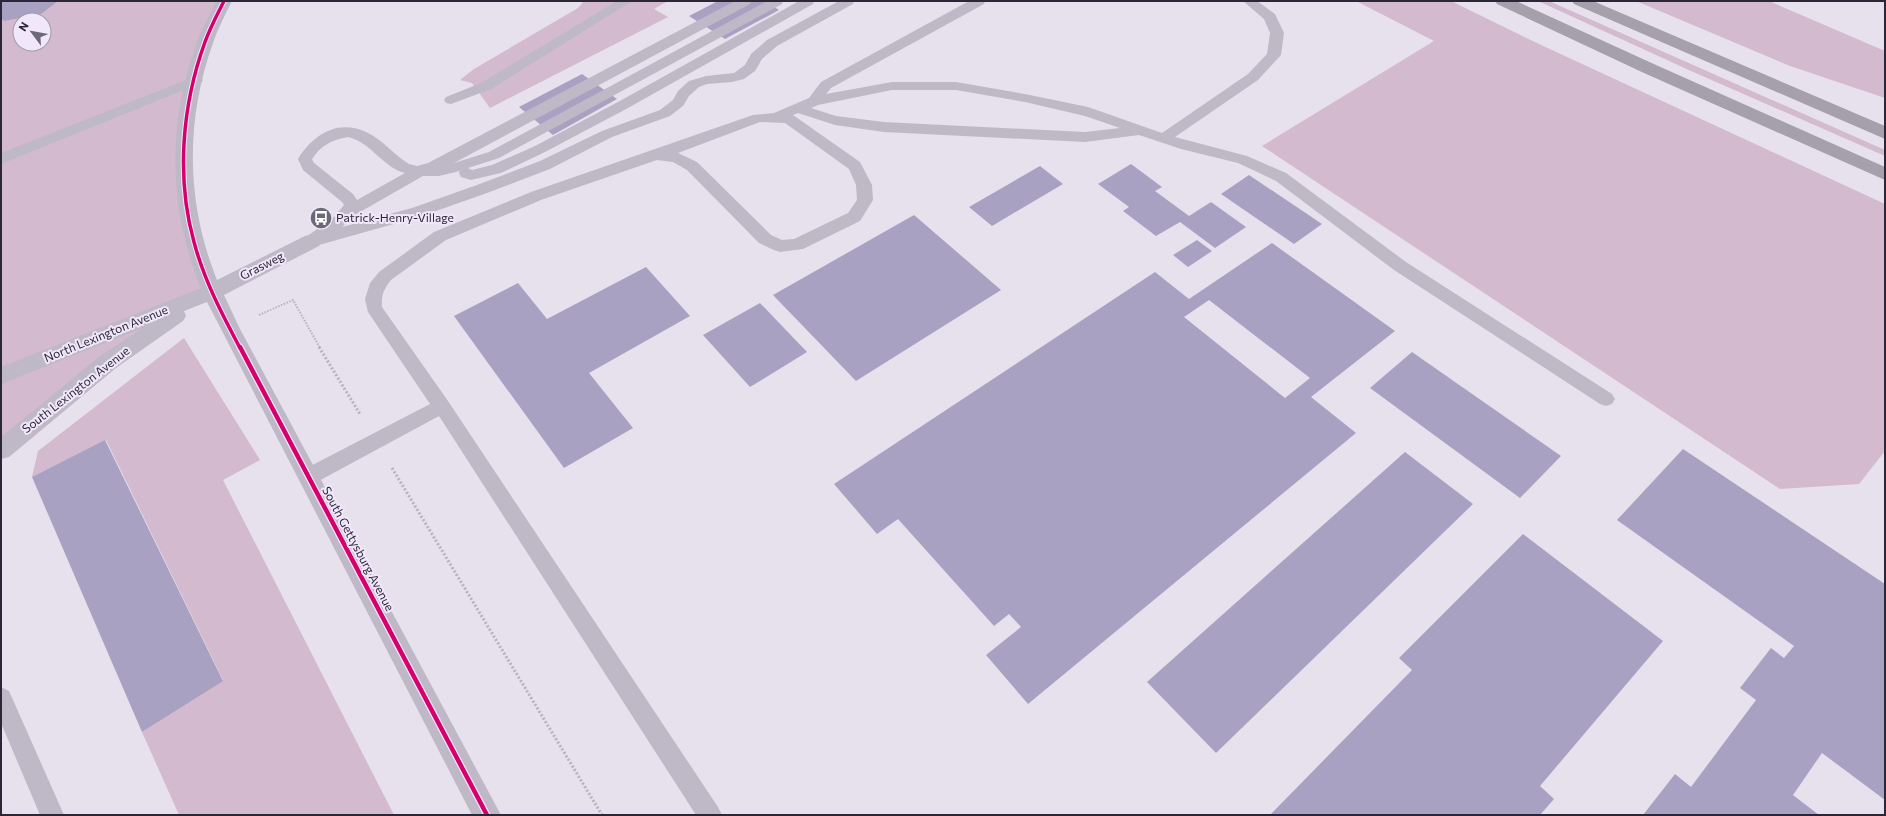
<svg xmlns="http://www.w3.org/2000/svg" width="1886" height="816" viewBox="0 0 1886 816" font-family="Commissioner,sans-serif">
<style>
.green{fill:#d3bacf;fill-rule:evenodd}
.building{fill:#a9a1c2;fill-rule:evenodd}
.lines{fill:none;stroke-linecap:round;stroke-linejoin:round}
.path-far1{stroke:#b7b2bf;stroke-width:2;stroke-dasharray:1.5 1.5;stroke-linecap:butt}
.path{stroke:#b7b2bf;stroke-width:3;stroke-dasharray:2 2;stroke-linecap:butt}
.service{fill:#bfb9c7;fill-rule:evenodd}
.minor{fill:#bfb9c7;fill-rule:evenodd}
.motorway{fill:#a5a0ac;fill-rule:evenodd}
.cycleway-far1-casing{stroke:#f1e7fb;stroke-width:5.5}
.cycleway-casing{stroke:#f1e7fb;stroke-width:7}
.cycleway-far1{stroke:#d6006c;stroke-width:3.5}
.cycleway{stroke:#d6006c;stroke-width:4.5}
.labels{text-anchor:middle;stroke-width:4;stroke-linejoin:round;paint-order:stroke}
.poi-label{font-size:12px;fill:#2c2738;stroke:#f1e7fb;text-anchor:start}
.street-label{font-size:12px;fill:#2c2738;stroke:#f1e7fb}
</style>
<rect width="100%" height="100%" fill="#e7e1ed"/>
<!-- green -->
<g class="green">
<path d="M1,1h223l-40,135 27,156 -103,70 -107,88zM20,20h24v24h-24z"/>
<polygon points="584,1 668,1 654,9 668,17 490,108 472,83 460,80 474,69 578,8"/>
<polygon points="1356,1 1451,1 1539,44 1885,204 1885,451 1859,484 1780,489 1262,146 1434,41"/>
<polygon points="1538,1 1549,1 1885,150 1885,156 1691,71"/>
<polygon points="1636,1 1769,1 1885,51 1885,98 1790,66"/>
<polygon points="184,338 260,460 223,480 394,815 179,815 142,732 223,680 106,440 32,477 38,451"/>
</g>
<!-- building -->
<g class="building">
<polygon points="1,1 58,1 41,14 4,21 1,18"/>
<polygon points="718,1 764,1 779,10 725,39 689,16"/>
<polygon points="582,74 617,99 553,135 519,107"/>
<polygon points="1131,164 1162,187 1155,191 1189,216 1211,202 1246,227 1215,248 1180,222 1156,236 1123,211 1129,207 1098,184"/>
<polygon points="1040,166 1063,184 992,226 969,207"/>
<polygon points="1249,175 1322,224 1294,244 1221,194"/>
<polygon points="914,215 1001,290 856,381 773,295"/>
<polygon points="1197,240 1212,251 1188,267 1173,255"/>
<path d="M1272,243l123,88 -84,66 45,36 -328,271 -42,-49 35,-28 -12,-13 -15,12 -96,-107 -21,15 -43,-50 321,-212 34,27zM1209,300l101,78 -25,20 -101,-81z"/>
<polygon points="646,267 690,316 589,373 633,428 564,468 454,316 518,283 547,319"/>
<polygon points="760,303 807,352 750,387 703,335"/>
<polygon points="1412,352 1561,456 1520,498 1370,388"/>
<polygon points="105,440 223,681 142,732 32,477"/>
<polygon points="1683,449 1885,584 1885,800 1822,753 1793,795 1819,815 1643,815 1675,774 1691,787 1756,700 1740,688 1771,648 1784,658 1794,646 1617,520"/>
<polygon points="1405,452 1473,504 1216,753 1147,682"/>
<polygon points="1523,534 1663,641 1540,786 1554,799 1540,815 1270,815 1412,670 1399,658"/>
</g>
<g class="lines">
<!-- path-far1 -->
<polyline class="path-far1" points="259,315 293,300 320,348"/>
<!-- path -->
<g class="path">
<polyline points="319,347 360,414"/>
<polyline points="392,468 602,815"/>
</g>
<!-- service -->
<g class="service">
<polygon points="617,1 632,1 491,89 451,104 446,103 444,100 446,97 481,83"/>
<path d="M735,1h16l-1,3 -296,159 35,-11 278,-151h16l-1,3 -283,154 -31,10 4,2 20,-5 43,-19 83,-44 181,-101h15l-1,3 -185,104 -83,44 -44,21 -30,7 -10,-3 -2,-4 1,-2 -21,5h-16l-70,40 -11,11 70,-19 65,-23 63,-24 62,-30 58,-21 13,-10 5,-9 11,-10 17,-5 28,-3 11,-8 6,-11 16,-14 72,-39h15l-1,3 -76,42 -15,13 -7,12 -11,8 -12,3 -25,2 -8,3 -10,9 -6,10 -13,10 -58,21 -62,32 -63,24 -65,23 -110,31 -6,-2 -2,-4 2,-4 28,-20 10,-12 -2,-3 -39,-32 -5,-11c15,-24 39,-40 68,-27 16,7 28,23 43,32l8,2 11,-3zM348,137c23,5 34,30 57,36l-48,27 -4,-6 -39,-31 -2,-4c9,-14 20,-19 36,-22z"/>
<path d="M969,1h16l-1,3 -153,84 -5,6 66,-12h64l69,12 63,13 74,26 86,-59 19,-20 3,-21 -6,-14 -21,-18h14l18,13 9,19 -3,22 -23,25 -83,57 72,19 39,17 120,89 206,132 3,5 -3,5 -6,2 -6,-2 -206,-134 -118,-89 -38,-18 -57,-14 -42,-14 -54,7 -201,-10 -49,-7 -37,-12 -5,2 67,47 12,23 1,15 -13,21 -57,28 -23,3 -6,-2 -15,-7 -72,-73 -14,-8 -16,-2 -116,40 -95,40 -55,40c-7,9 -10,15 -9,27l66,94 270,406 4,8h-26l-257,-399 -124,67 -7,2 -7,-2 -2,-6 2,-6 129,-67 -62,-92 -3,-13 5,-16 9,-11 55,-40 97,-40 222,-77 21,-2 35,-15 12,-16zM892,90h64l69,12 60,14 35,12 -35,4 -201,-10 -48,-6 -25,-8 7,-3zM760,122l25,1 64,46 7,16 1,15 -9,13 -54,26 -12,1 -11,-5 -74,-73 -19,-9z"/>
<polygon points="196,76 201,77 203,80 201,83 1,164 1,153"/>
<polygon points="1,687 9,691 64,815 40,815 1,723"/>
</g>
<!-- minor -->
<path class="minor" d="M216,1h16c-7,14 -14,27 -19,42 -28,78 -27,160 4,237l88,-44 7,-2 7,2 3,5 -3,5 -95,49 16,34 261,486h-29l-265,-513 -23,9 2,5 -3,5 -67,47 -107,89 -8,2v-22l99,-81 43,-28 -142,56v-17l200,-79c-33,-79 -34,-166 -4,-246 5,-14 13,-27 19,-41z"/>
<!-- motorway -->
<g class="motorway">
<polygon points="1495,1 1516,1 1656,65 1885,167 1885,180 1644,73 1497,4"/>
<polygon points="1572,1 1593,1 1885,126 1885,139 1574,4"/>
</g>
<!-- cycleway-far1 casing -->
<g class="cycleway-far1-casing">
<path id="cycleway-far1" d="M224,1c-7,14 -14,27 -19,41 -23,63 -29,136 -11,200 10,38 28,72 46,106"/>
</g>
<!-- cycleway casing -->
<g class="cycleway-casing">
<polyline id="cycleway" points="240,347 487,815"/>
</g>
<!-- cycleway-far1 -->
<use href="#cycleway-far1" class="cycleway-far1"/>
<!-- cycleway -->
<use href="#cycleway" class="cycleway"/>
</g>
<!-- icons -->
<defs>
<g id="bus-disc" transform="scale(1.15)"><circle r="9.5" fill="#6d6877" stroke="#f1e7fb"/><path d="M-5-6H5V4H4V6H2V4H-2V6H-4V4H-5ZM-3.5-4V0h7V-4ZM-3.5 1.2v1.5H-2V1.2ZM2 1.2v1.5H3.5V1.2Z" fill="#fff"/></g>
</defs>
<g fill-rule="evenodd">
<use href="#bus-disc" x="321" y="218"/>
</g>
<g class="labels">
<!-- poi labels -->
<g class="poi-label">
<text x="336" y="222">Patrick-Henry-Village</text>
</g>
<!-- street labels -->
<g class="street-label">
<text transform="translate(262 266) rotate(-27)" y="4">Grasweg</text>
<text transform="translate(106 334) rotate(-22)" y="4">North Lexington Avenue</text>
<text transform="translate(76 390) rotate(-38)" y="4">South Lexington Avenue</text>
<text transform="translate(358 549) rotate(62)" y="4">South Gettysburg Avenue</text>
</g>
</g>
<!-- border -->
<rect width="1886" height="816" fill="none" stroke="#2c2738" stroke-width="4"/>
<!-- north arrow -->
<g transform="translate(32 32) rotate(302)"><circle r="19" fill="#f1e7fb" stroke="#a29aad"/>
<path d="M0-3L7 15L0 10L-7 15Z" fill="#6d6877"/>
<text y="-6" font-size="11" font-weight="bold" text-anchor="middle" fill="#2c2738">N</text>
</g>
</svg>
